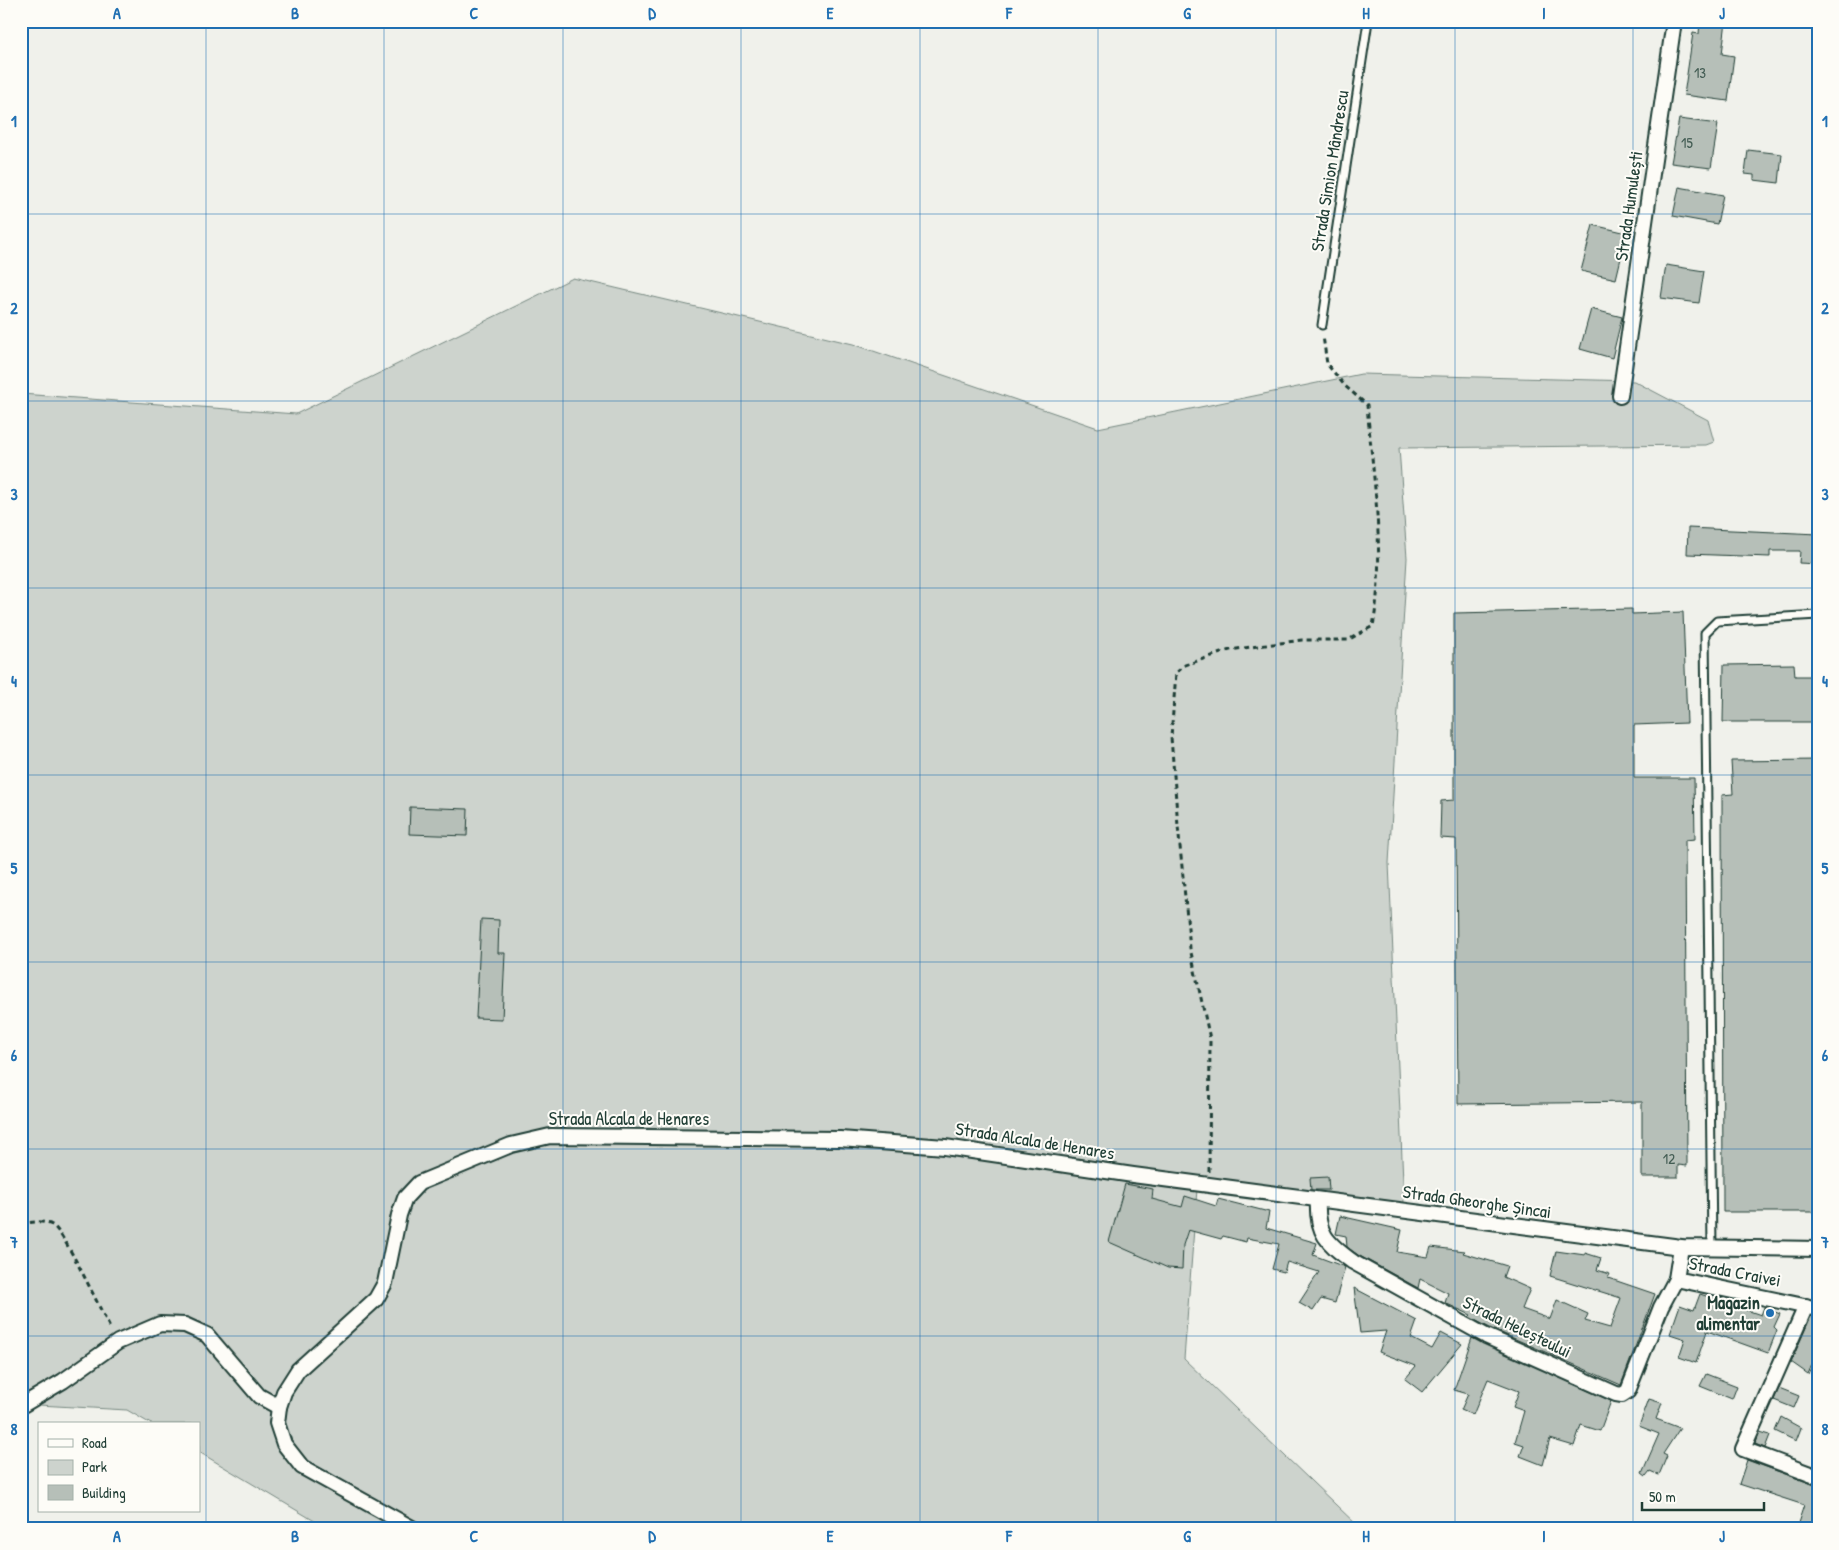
<svg xmlns="http://www.w3.org/2000/svg" width="1839" height="1550" viewBox="0 0 1839 1550" font-family="'Patrick Hand',sans-serif">
<style>
.green{fill:#cdd3cd;stroke:#768880}
.building{fill:#b6bfb8;stroke:#1f3d34}
.lines{fill:none;stroke-linecap:round;stroke-linejoin:round}
.service-casing{stroke:#1f3d34;stroke-width:11}
.minor-casing{stroke:#1f3d34;stroke-width:18}
.path{stroke:#1f3d34;stroke-width:3;stroke-dasharray:5 4;stroke-linecap:butt}
.service{stroke:#fdfcf7;stroke-width:7}
.minor{stroke:#fdfcf7;stroke-width:14}
.grid{fill:none;stroke:#1f6fb2;stroke-width:1;stroke-opacity:0.55}
.poi-dot{fill:#1f6fb2;stroke:#fdfcf7;stroke-width:2}
.labels{text-anchor:middle;stroke-width:4;stroke-linejoin:round;paint-order:stroke}
.number-label{font-size:15px;fill:#455e55}
.street-label{font-size:18px;fill:#1f3d34;stroke:#fdfcf7}
.poi-label{font-size:18px;font-weight:bold;fill:#1f3d34;stroke:#fdfcf7;text-anchor:end}
.neatline{fill:none;stroke:#1f6fb2;stroke-width:2}
.grid-label{font-size:16px;text-anchor:middle;font-weight:bold;fill:#1f6fb2}
</style>
<rect width="100%" height="100%" fill="#f0f1eb"/>
<filter id="ink" filterUnits="userSpaceOnUse"><feTurbulence type="fractalNoise" baseFrequency=".02" numOctaves="2"/><feDisplacementMap in="SourceGraphic" scale="10" xChannelSelector="R" yChannelSelector="G"/><feConvolveMatrix kernelMatrix="1 2 1 2 8 2 1 2 1" color-interpolation-filters="sRGB"/></filter>
<g filter="url(#ink)">
<!-- green -->
<polygon class="green" points="573,278 853,344 1098,428 1361,374 1634,381 1708,420 1714,442 1706,445 1399,448 1407,558 1389,863 1404,1204 1198,1176 1184,1359 1361,1529 328,1529 199,1452 199,1424 151,1424 127,1410 21,1404 21,394 296,414"/>
<!-- building -->
<g class="building">
<polygon points="1700,21 1726,21 1722,54 1734,56 1728,101 1684,95 1693,33 1699,34"/>
<polygon points="1679,119 1718,124 1711,168 1671,163"/>
<polygon points="1748,150 1782,154 1779,183 1754,180 1754,175 1745,174"/>
<polygon points="1679,187 1723,195 1717,224 1673,216"/>
<polygon points="1593,225 1627,233 1616,279 1581,271"/>
<polygon points="1666,265 1704,271 1699,303 1661,298"/>
<polygon points="1591,309 1622,317 1612,358 1580,349"/>
<polygon points="1688,528 1818,534 1818,564 1799,563 1800,551 1770,551 1770,557 1687,554"/>
<polygon points="1632,609 1632,614 1683,612 1687,723 1634,725 1634,778 1694,778 1695,839 1685,840 1687,1166 1678,1165 1678,1177 1642,1177 1642,1102 1458,1104 1456,839 1440,838 1441,801 1454,800 1454,613"/>
<polygon points="1794,664 1795,676 1818,676 1818,722 1723,722 1724,665"/>
<polygon points="1818,760 1818,1212 1723,1212 1722,795 1733,794 1731,761"/>
<polygon points="410,807 468,809 467,836 409,834"/>
<polygon points="481,919 499,920 498,953 505,953 502,1019 476,1018"/>
<polygon points="1328,1177 1329,1190 1311,1190 1310,1178"/>
<polygon points="1125,1184 1153,1189 1152,1199 1182,1207 1185,1196 1216,1206 1218,1199 1269,1212 1266,1228 1317,1243 1313,1255 1345,1267 1335,1303 1321,1299 1313,1311 1299,1303 1319,1272 1287,1262 1284,1272 1272,1269 1279,1244 1247,1238 1246,1242 1223,1236 1221,1239 1188,1230 1183,1245 1182,1269 1168,1268 1109,1242"/>
<polygon points="1340,1216 1402,1230 1397,1252 1428,1257 1431,1247 1465,1251 1463,1253 1507,1266 1503,1277 1530,1289 1522,1309 1550,1319 1557,1300 1588,1314 1585,1321 1610,1328 1621,1298 1550,1276 1556,1251 1585,1255 1585,1253 1601,1258 1597,1270 1610,1274 1608,1278 1655,1294 1621,1385 1490,1328 1469,1317 1471,1315 1445,1303 1448,1293 1420,1279 1418,1288 1358,1255 1347,1247 1346,1236 1336,1234"/>
<polygon points="1354,1288 1417,1321 1411,1338 1432,1349 1441,1333 1462,1344 1422,1392 1405,1379 1416,1366 1379,1352 1386,1331 1360,1333"/>
<polygon points="1700,1294 1761,1315 1764,1307 1780,1314 1774,1327 1777,1330 1768,1353 1707,1331 1696,1363 1679,1357 1685,1339 1670,1334 1680,1305 1694,1310"/>
<polygon points="1811,1316 1818,1318 1818,1359 1815,1358 1808,1374 1791,1362"/>
<polygon points="1472,1338 1611,1401 1600,1431 1581,1425 1574,1446 1550,1439 1543,1465 1520,1456 1524,1445 1515,1442 1524,1411 1513,1407 1519,1391 1488,1379 1473,1415 1461,1410 1468,1394 1454,1390"/>
<polygon points="1706,1374 1737,1386 1732,1399 1700,1386"/>
<polygon points="1779,1388 1799,1396 1794,1408 1774,1400"/>
<polygon points="1649,1399 1662,1403 1656,1419 1680,1428 1663,1454 1667,1456 1659,1475 1650,1471 1646,1476 1642,1473 1659,1434 1639,1426"/>
<polygon points="1781,1417 1801,1428 1796,1441 1775,1431"/>
<polygon points="1760,1432 1770,1435 1765,1448 1755,1444"/>
<polygon points="1747,1460 1818,1486 1818,1523 1815,1522 1813,1529 1796,1529 1804,1505 1739,1484"/>
</g>
<g class="lines">
<!-- service casing -->
<g class="service-casing">
<g id="service">
<polyline points="1322,325 1368,21"/>
<polyline points="1712,1248 1705,633 1717,621 1818,615"/>
</g>
</g>
<!-- minor casing -->
<g class="minor-casing">
<g id="minor">
<polyline points="1620,396 1674,21"/>
<path d="M1318,1200c-2,33 9,43 35,62l133,74 130,58 6,1 6,-4 33,-84 15,-28"/>
<polyline points="1681,1247 1676,1279 1818,1309"/>
<polyline points="1806,1306 1743,1449 1818,1477"/>
<polyline points="21,1406 63,1381 118,1342 160,1324 185,1325 207,1335 259,1396 279,1407"/>
<polyline points="414,1529 302,1467 284,1444 277,1423 279,1407 284,1392 298,1370 376,1299 385,1283 399,1215 405,1198 419,1183 511,1145 550,1136 840,1139 945,1147 1133,1175 1681,1247 1818,1249"/>
</g>
</g>
<!-- path -->
<g class="path">
<path d="M1209,1172l1,-133 -20,-91 -12,-122 -7,-89 5,-64 9,-8 45,-15 72,-10h46l25,-14c13,-71 0,-148 -6,-221l-22,-19 -18,-22 -4,-28"/>
<path d="M21,1224c11,-2 21,-4 31,1 12,6 50,88 59,105"/>
</g>
<!-- service -->
<use href="#service" class="service"/>
<!-- minor -->
<use href="#minor" class="minor"/>
</g>
</g>
<!-- grid -->
<path class="grid" d="M206,21v1508M384,21v1508M563,21v1508M741,21v1508M920,21v1508M1098,21v1508M1276,21v1508M1455,21v1508M1633,21v1508M21,214h1797M21,401h1797M21,588h1797M21,775h1797M21,962h1797M21,1149h1797M21,1336h1797"/>
<!-- markers -->
<circle class="poi-dot" cx="1770" cy="1313" r="5"/>
<g class="labels">
<!-- number labels -->
<g class="number-label">
<text x="1700" y="78">13</text>
<text x="1687" y="148">15</text>
<text x="1669" y="1164">12</text>
</g>
<!-- street labels -->
<g class="street-label">
<text transform="translate(1330 171) rotate(-81)" y="6">Strada Simion Mândrescu</text>
<text transform="translate(1629 206) rotate(-82)" y="6">Strada Humulești</text>
<text x="629" y="1125">Strada Alcala de Henares</text>
<text transform="translate(1035 1141) rotate(9)" y="6">Strada Alcala de Henares</text>
<text transform="translate(1477 1202) rotate(8)" y="6">Strada Gheorghe Șincai</text>
<text transform="translate(1735 1272) rotate(11)" y="6">Strada Craivei</text>
<text transform="translate(1517 1327) rotate(26)" y="6">Strada Heleșteului</text>
</g>
<!-- poi labels -->
<g class="poi-label">
<text x="1760" y="1309">Magazin<tspan x="1760" dy="21">alimentar</tspan></text>
</g>
</g>
<!-- margin -->
<rect width="1839" height="1550" fill="none" stroke="#fdfcf7" stroke-width="55"/>
<!-- legend -->
<rect x="38" y="1422" width="162" height="90" fill="#fdfcf7" stroke="#a4b0a9"/>
<rect x="48" y="1439" width="25" height="8" fill="#fdfcf7" stroke="#a4b0a9"/>
<text x="82" y="1448" font-size="15" fill="#1f3d34">Road</text>
<rect x="48" y="1460" width="25" height="15" fill="#cdd3cd" stroke="#a4b0a9"/>
<text x="82" y="1472" font-size="15" fill="#1f3d34">Park</text>
<rect x="48" y="1485" width="25" height="15" fill="#b6bfb8" stroke="#a4b0a9"/>
<text x="82" y="1498" font-size="15" fill="#1f3d34">Building</text>
<!-- scale -->
<path d="M1642 1502v8h122v-8" fill="none" stroke="#1f3d34" stroke-width="2.5"/>
<text x="1649" y="1502" font-size="15" fill="#1f3d34" stroke="#fdfcf7" stroke-width="4" paint-order="stroke">50 m</text>
<rect x="28" y="28" width="1784" height="1494" class="neatline"/>
<g class="grid-label">
<text x="117" y="19">A</text>
<text x="295" y="19">B</text>
<text x="474" y="19">C</text>
<text x="652" y="19">D</text>
<text x="830" y="19">E</text>
<text x="1009" y="19">F</text>
<text x="1187" y="19">G</text>
<text x="1366" y="19">H</text>
<text x="1544" y="19">I</text>
<text x="1722" y="19">J</text>
<text x="14" y="127">1</text>
<text x="1825" y="127">1</text>
<text x="14" y="314">2</text>
<text x="1825" y="314">2</text>
<text x="14" y="500">3</text>
<text x="1825" y="500">3</text>
<text x="14" y="687">4</text>
<text x="1825" y="687">4</text>
<text x="14" y="874">5</text>
<text x="1825" y="874">5</text>
<text x="14" y="1061">6</text>
<text x="1825" y="1061">6</text>
<text x="14" y="1248">7</text>
<text x="1825" y="1248">7</text>
<text x="14" y="1435">8</text>
<text x="1825" y="1435">8</text>
<text x="117" y="1542">A</text>
<text x="295" y="1542">B</text>
<text x="474" y="1542">C</text>
<text x="652" y="1542">D</text>
<text x="830" y="1542">E</text>
<text x="1009" y="1542">F</text>
<text x="1187" y="1542">G</text>
<text x="1366" y="1542">H</text>
<text x="1544" y="1542">I</text>
<text x="1722" y="1542">J</text>
</g>
</svg>
